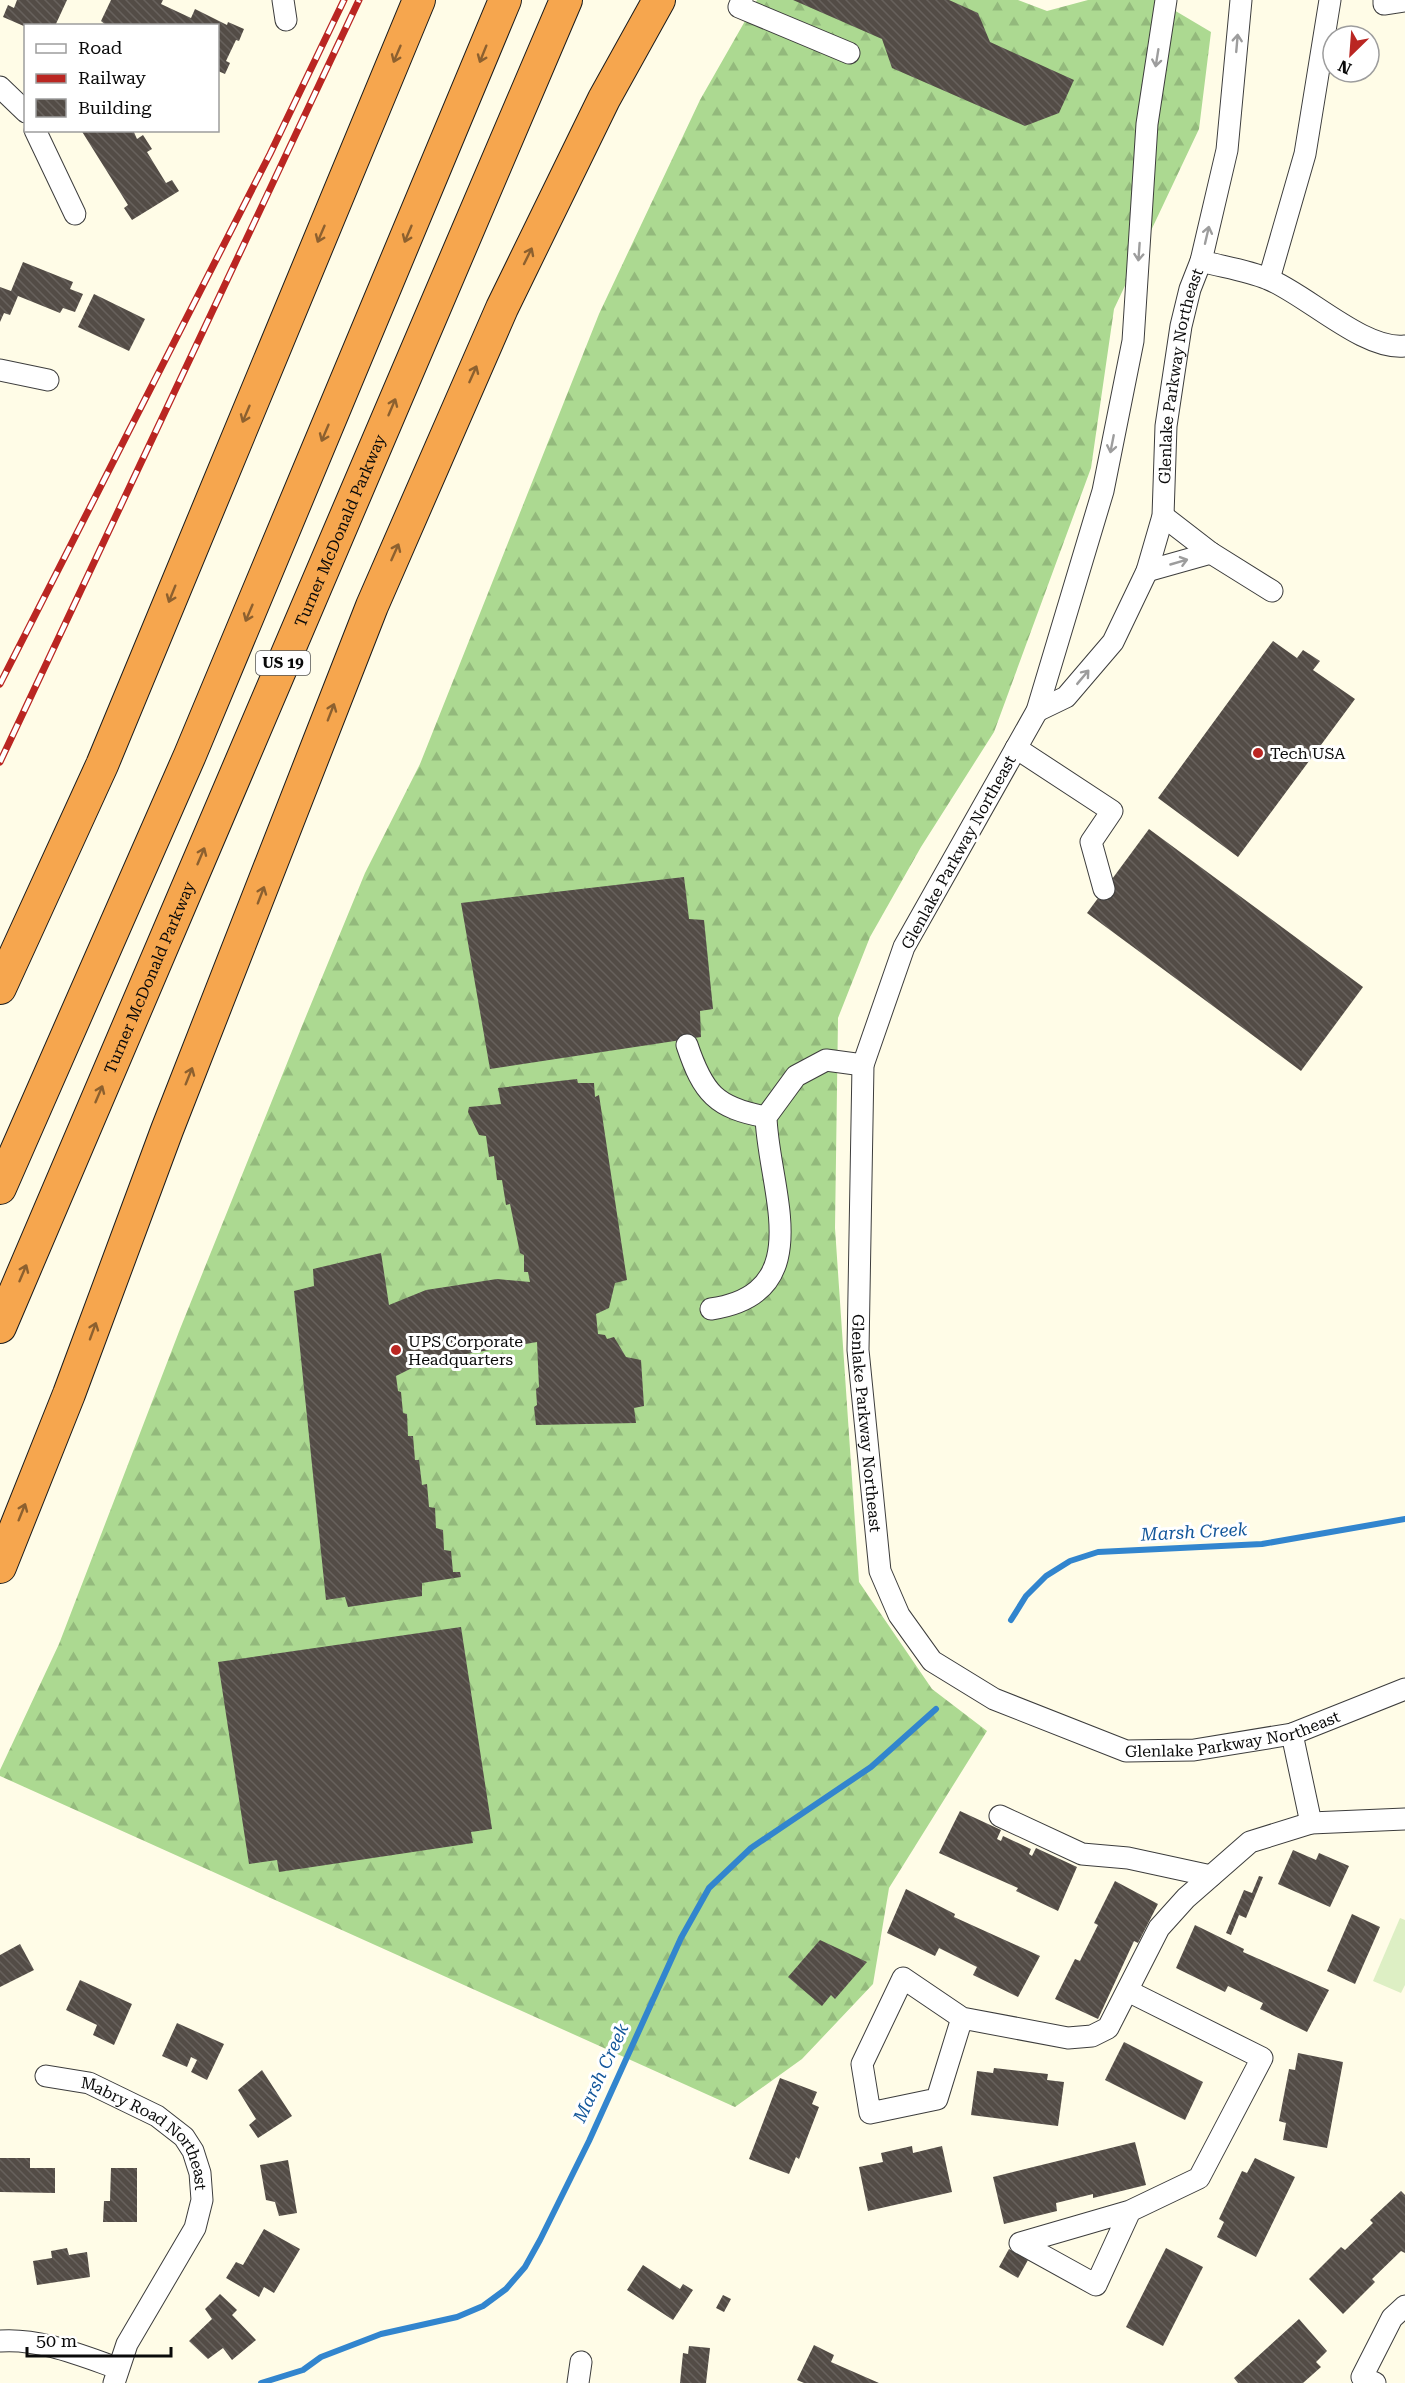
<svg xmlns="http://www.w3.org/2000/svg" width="1405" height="2383" viewBox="0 0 1405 2383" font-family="'Roboto Serif',serif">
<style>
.forest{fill:url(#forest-firs)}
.pitch{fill:#ddefc4}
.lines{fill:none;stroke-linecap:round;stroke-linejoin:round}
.stream{stroke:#3285ce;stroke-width:6}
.building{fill:url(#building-back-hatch)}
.minor-casing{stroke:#3d3d3d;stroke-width:23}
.highway-casing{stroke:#1b1b1b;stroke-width:34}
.minor{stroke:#fff;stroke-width:21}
.highway{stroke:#f6a64e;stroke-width:32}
.rail-casing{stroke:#ba2622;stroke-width:7}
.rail{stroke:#fff;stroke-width:4.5;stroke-dasharray:14;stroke-linecap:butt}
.oneway{stroke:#9d9d9d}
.oneway2{stroke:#8c602f}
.poi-dot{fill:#ba2622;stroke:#fff;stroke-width:2}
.labels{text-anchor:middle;stroke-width:6;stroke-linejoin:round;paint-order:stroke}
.shield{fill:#fff;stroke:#545454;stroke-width:1.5}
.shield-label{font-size:15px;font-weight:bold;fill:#0a0a0a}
.street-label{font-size:16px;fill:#0a0a0a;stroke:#fff}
.poi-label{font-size:16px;fill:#0a0a0a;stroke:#fff;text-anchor:start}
.water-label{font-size:18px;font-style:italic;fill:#14579b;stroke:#fff}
</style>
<defs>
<pattern id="forest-firs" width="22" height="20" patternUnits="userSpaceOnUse" patternTransform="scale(1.5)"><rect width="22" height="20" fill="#acd991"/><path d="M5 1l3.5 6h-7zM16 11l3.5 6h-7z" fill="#93b97c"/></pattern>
<pattern id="building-back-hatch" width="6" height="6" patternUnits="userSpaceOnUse" patternTransform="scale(1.5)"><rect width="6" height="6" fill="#534c46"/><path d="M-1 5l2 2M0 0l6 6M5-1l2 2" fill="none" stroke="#67615c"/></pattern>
</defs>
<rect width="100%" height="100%" fill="#fffce7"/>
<!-- forest -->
<polygon class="forest" points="757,0 1018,0 1047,11 1088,0 1157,0 1211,32 1199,129 1114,309 1091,468 994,732 921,847 870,937 838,1018 835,1228 859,1582 932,1689 987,1731 889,1888 873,1984 802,2059 735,2107 0,1776 0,1770 59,1644 180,1329 302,1026 365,873 420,764 599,314 700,100"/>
<!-- pitch -->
<polygon class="pitch" points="1400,1918 1405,1920 1405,1985 1401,1993 1373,1981"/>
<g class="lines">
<!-- stream -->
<g class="stream">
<polyline points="1011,1620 1026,1596 1046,1576 1070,1561 1098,1552 1262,1544 1405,1519"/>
<polyline points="261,2383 303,2370 321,2357 381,2334 457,2317 483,2306 506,2289 525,2267 540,2240 589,2141 681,1938 709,1888 751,1848 871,1767 936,1709"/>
</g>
</g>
<!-- building -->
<g class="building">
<polygon points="17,0 67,0 55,26 26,27 3,17 8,5 14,8"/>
<polygon points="111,0 163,0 161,4 191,18 195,9 227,25 228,22 244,29 239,41 236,40 226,61 230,63 225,74 218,71 218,26 107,26 101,21"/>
<polygon points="793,0 949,0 978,13 990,42 1074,80 1059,113 1025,126 892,68 882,39"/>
<polygon points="81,130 133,130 137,139 143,135 152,149 147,152 166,183 172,180 179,191 132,220 124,208 128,205"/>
<polygon points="23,262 73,282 70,289 83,294 75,312 63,308 60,313 18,296 10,315 4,313 0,322 0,287 11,291"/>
<polygon points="94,294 145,319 129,351 78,327"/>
<polygon points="1273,641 1297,658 1303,650 1320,661 1313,670 1355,699 1238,857 1158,798"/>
<polygon points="1149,829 1363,987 1301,1071 1087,913"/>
<polygon points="684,877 689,919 704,920 713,1009 700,1011 701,1037 490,1069 461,903"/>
<polygon points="577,1079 578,1083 594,1083 595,1097 599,1095 627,1280 615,1283 609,1308 596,1314 598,1334 605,1335 607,1339 614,1337 626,1357 641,1360 644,1406 634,1408 636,1423 536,1425 534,1407 537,1405 536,1389 539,1387 537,1342 443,1358 416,1366 396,1376 398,1391 401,1392 403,1413 407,1414 408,1436 413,1436 415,1460 419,1460 422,1485 427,1484 429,1507 435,1508 436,1528 443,1530 444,1550 451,1551 453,1572 460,1572 461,1577 422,1583 422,1596 348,1607 345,1597 326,1600 294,1291 314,1286 313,1269 381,1253 389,1305 426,1290 497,1279 530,1282 528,1272 524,1272 524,1255 520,1253 510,1204 506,1205 502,1180 497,1180 494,1156 489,1157 486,1136 479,1135 468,1112 469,1107 501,1104 498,1088"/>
<polygon points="461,1627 492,1829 471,1832 473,1843 279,1872 277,1860 249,1864 218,1662"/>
<polygon points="960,1811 1001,1830 997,1839 1001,1841 1003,1836 1031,1849 1029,1854 1032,1856 1036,1848 1077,1867 1058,1911 1016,1891 1018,1888 939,1853"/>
<polygon points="1293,1850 1316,1860 1319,1853 1349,1866 1330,1907 1278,1884"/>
<polygon points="1259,1876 1263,1877 1246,1918 1239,1915 1231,1935 1226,1933 1244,1890 1252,1893"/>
<polygon points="1115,1881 1158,1904 1138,1943 1134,1941 1098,2019 1055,1999 1075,1959 1080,1961 1098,1925 1094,1923"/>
<polygon points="906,1889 955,1914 954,1917 1040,1956 1018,1997 973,1975 977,1967 939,1948 935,1956 887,1933"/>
<polygon points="1352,1914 1380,1927 1355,1984 1327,1971"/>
<polygon points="1195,1925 1244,1949 1243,1952 1329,1990 1307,2032 1260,2009 1263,2003 1228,1986 1225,1992 1176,1968"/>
<polygon points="820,1940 867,1962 835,1999 831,1995 822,2006 788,1977"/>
<polygon points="20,1944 34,1970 0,1987 0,1955"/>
<polygon points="80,1980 132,2004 114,2045 93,2035 97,2025 66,2010"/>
<polygon points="177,2023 224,2044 207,2080 191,2072 197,2060 191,2057 187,2067 162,2056"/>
<polygon points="1124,2042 1203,2082 1185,2120 1105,2080"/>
<polygon points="1298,2053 1343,2062 1327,2148 1283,2140 1286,2123 1279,2121 1289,2069 1295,2070"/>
<polygon points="994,2068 1048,2074 1047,2080 1064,2082 1058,2126 971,2115 977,2071 993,2073"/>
<polygon points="262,2070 292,2116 258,2138 249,2125 256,2119 238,2090"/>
<polygon points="780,2078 817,2092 812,2104 819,2107 799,2159 796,2157 789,2174 749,2159"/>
<polygon points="1135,2142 1146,2185 1093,2198 1093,2194 1056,2203 1057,2211 1004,2224 993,2177"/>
<polygon points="912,2146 913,2153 942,2146 952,2192 868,2211 859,2167 883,2162 881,2153"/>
<polygon points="0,2158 30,2158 30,2168 55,2168 55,2193 0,2192"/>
<polygon points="1255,2158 1295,2177 1256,2257 1217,2237 1224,2222 1219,2219 1242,2171 1247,2173"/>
<polygon points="288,2160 297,2213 279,2216 275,2202 266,2200 260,2165"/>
<polygon points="111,2168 137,2168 137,2222 103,2222 104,2201 110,2201"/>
<polygon points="1401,2191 1405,2195 1405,2253 1401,2251 1372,2279 1375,2282 1343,2314 1309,2279 1341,2247 1345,2250 1373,2223 1370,2220"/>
<polygon points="264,2229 300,2249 274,2293 264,2287 259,2297 226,2278 236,2262 243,2265"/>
<polygon points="67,2248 69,2255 87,2252 90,2277 37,2285 33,2261 52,2258 51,2251"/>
<polygon points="1166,2248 1203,2267 1163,2346 1126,2327"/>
<polygon points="1009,2249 1028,2260 1018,2278 999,2267"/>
<polygon points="643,2265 680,2289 683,2284 693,2290 673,2320 627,2290"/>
<polygon points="220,2294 237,2310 232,2315 256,2340 232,2360 223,2348 208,2359 189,2341 212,2319 205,2309"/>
<polygon points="723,2295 731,2299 724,2312 716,2308"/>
<polygon points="1299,2319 1327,2351 1316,2362 1321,2367 1303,2383 1238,2383 1234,2378"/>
<polygon points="814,2345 834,2355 831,2362 879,2383 804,2383 797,2380"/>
<polygon points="689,2346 710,2348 706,2383 680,2383 683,2353 688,2354"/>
</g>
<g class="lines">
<!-- minor casing -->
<g class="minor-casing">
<g id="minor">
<polyline points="283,0 286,20"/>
<polyline points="742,0 739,7 849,53"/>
<path id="s1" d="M1166,0l-19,124 -14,217 -30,150 -66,220 -133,236 -41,118 -5,285 22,221 19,44 33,46 62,38 132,52 68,-1 98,-16 113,-45"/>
<polyline points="1384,0 1384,4 1405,1"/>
<polyline points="0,87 26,112"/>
<polyline points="35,130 75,214"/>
<path d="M1201,261c22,6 46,9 67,18 38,15 96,72 137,67"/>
<polyline points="1269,279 1305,154 1330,0"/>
<polyline points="0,370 48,380"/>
<polyline points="1163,516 1211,553 1272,591"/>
<polyline points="1147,571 1211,553"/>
<path id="s2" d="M1037,711l29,-14 47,-55 34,-71 16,-55 3,-90 15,-100 9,-37 11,-28 26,-111 14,-150"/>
<polyline points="1016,748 1112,811 1091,842 1104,889"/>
<path d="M687,1045c16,48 29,63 79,72"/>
<path d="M711,1309c109,-16 57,-121 55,-192l30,-41 30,-16 37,5"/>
<polyline points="1292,1734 1311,1823"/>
<polyline points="1000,1816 1082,1854 1128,1858 1211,1876"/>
<polyline points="1128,1991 1262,2058 1199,2178 1130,2211 1020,2243 1096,2285 1130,2211"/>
<polyline points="962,2018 937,2099 870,2113 862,2064 903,1978 962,2018 1068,2038 1092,2036 1108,2028 1159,1928 1186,1898 1250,1842 1311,1823 1405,1819"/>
<path id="s3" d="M46,2076l43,7 68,33 27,21 9,14 7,22 2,27 -7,28 -68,116 -13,39"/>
<path d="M0,2341c39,-3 80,14 117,27"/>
<polyline points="578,2383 581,2362"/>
<polyline points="1375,2383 1362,2377 1392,2318 1405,2306"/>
</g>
</g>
<!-- highway casing -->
<g class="highway-casing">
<g id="highway">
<polyline points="0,988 102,765 419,0"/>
<polyline points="0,1188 190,755 505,0"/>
<path id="s4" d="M0,1327l566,-1327"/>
<polyline points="0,1567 69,1394 167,1130 372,606 502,308 604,99 659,0"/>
</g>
</g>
<!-- minor -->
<use href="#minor" class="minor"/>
<!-- highway -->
<use href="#highway" class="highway"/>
<!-- rail casing -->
<g class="rail-casing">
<g id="rail">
<polyline points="0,684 270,154 344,0"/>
<polyline points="0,762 359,0"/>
</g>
</g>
<!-- rail -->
<use href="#rail" class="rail"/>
</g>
<!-- one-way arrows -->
<defs><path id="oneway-shaft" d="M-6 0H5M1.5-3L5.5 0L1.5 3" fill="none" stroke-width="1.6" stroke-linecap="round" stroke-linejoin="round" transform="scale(1.5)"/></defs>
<g class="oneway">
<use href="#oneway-shaft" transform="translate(1237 43) rotate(-85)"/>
<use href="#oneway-shaft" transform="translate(1157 58) rotate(99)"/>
<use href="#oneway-shaft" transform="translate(1207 235) rotate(-77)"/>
<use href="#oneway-shaft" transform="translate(1139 252) rotate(94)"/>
<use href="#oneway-shaft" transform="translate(1112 444) rotate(101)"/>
<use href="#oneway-shaft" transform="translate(1179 562) rotate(-16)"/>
<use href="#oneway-shaft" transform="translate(1083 677) rotate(-50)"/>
</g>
<g class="oneway2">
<use href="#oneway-shaft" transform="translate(397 54) rotate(113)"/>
<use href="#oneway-shaft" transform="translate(483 54) rotate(112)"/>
<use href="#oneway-shaft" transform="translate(321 234) rotate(113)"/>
<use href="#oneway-shaft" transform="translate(408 234) rotate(113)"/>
<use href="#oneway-shaft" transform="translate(528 256) rotate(-64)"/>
<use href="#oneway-shaft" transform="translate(473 374) rotate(-66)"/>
<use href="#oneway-shaft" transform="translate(392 407) rotate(-67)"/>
<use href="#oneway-shaft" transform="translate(246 414) rotate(113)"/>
<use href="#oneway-shaft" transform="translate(325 433) rotate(113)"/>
<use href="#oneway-shaft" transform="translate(395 552) rotate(-66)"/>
<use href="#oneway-shaft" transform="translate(172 594) rotate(112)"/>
<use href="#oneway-shaft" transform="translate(249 613) rotate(113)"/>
<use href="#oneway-shaft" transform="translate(331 712) rotate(-69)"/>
<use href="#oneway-shaft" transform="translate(201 856) rotate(-67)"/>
<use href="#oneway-shaft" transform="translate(261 895) rotate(-69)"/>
<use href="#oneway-shaft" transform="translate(189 1076) rotate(-68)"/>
<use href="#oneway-shaft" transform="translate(99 1094) rotate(-67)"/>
<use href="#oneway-shaft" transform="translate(23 1273) rotate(-67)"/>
<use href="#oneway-shaft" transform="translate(93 1331) rotate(-70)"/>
<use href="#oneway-shaft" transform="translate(22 1512) rotate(-68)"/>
</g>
<!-- markers -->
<g class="poi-dot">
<circle cx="1258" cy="753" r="6"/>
<circle cx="396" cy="1350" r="6"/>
</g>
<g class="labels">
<!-- shield labels -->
<rect class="shield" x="256" y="651" width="54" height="24" rx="4.5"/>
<g class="shield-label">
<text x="283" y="668">US 19</text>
</g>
<!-- street labels -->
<g class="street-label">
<text dy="6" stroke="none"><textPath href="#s2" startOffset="382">Glenlake Parkway Northeast</textPath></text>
<text dy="6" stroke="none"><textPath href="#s4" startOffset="866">Turner McDonald Parkway</textPath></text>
<text transform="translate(958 852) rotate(-61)" y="6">Glenlake Parkway Northeast</text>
<text dy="6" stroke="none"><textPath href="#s4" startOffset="380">Turner McDonald Parkway</textPath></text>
<text dy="6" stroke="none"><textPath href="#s1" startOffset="1480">Glenlake Parkway Northeast</textPath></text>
<text dy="6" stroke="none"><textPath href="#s1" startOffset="2056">Glenlake Parkway Northeast</textPath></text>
<text dy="6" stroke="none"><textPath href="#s3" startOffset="123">Mabry Road Northeast</textPath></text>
</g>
<!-- poi labels -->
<g class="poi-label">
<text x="1270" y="759">Tech USA</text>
<text x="408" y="1347">UPS Corporate<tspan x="408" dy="18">Headquarters</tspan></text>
</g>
<!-- water labels -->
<g class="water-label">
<text transform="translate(1194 1532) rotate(-3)" y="6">Marsh Creek</text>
<text transform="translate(601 2073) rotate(-65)" y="6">Marsh Creek</text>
</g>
</g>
<!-- legend -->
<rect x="24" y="24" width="195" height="108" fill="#ffffff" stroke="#9d9d9d" stroke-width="1.5"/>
<rect x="36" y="44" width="30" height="9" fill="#ffffff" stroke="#9d9d9d" stroke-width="1.5"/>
<text x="78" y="54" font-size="18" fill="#0a0a0a">Road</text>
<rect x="36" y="74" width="30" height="9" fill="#ba2622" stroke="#9d9d9d" stroke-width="1.5"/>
<text x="78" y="84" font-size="18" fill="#0a0a0a">Railway</text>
<rect x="36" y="99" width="30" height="18" fill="url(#building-back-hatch)" stroke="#9d9d9d" stroke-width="1.5"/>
<text x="78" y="114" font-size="18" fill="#0a0a0a">Building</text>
<!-- north arrow -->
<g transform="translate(1351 54) rotate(205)"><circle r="28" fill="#ffffff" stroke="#9d9d9d" stroke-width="1.5"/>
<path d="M0-4.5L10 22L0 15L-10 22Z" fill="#ba2622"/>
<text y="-9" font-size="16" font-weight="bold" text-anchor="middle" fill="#0a0a0a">N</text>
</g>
<!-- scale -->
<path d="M27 2347v9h144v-9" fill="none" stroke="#0a0a0a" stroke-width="3"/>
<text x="36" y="2347" font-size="18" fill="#0a0a0a" stroke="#ffffff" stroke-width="4.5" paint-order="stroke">50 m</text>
</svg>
